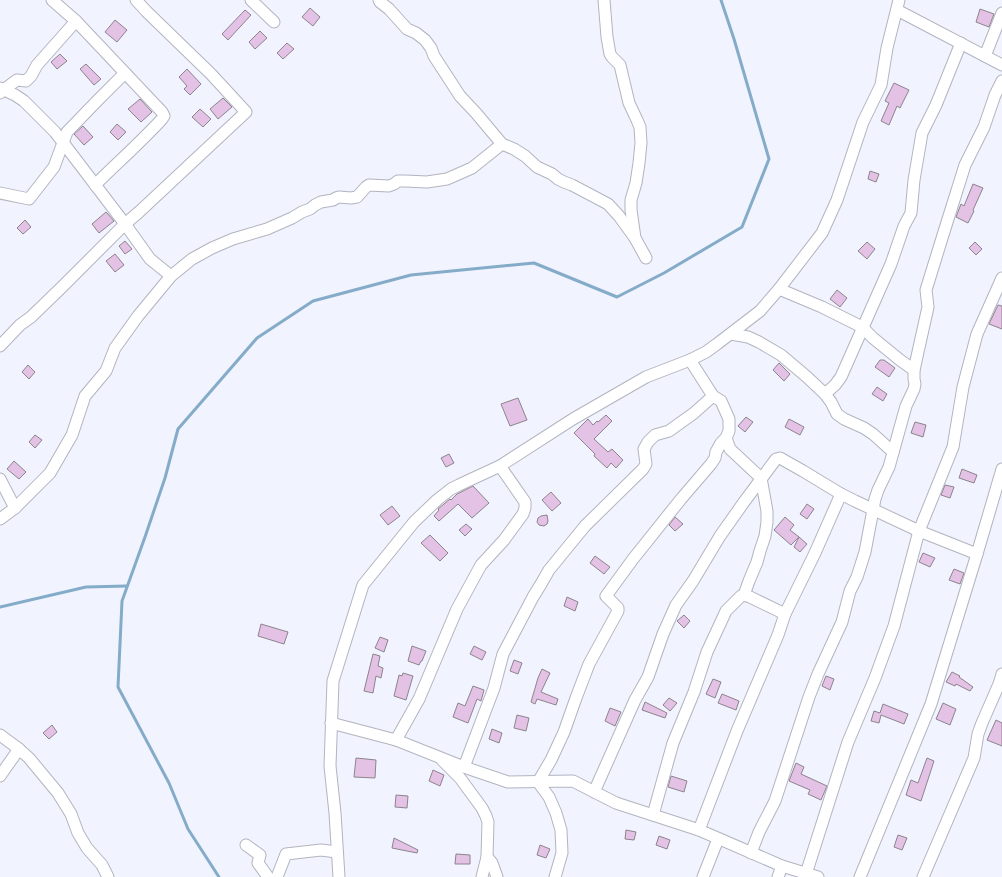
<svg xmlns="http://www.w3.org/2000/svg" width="1002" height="877" viewBox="0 0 1002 877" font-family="Arial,sans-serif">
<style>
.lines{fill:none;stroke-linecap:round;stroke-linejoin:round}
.stream{stroke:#84acc9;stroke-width:3}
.building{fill:#e4c2e5;stroke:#8c848c}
.minor-casing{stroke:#b2b4bf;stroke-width:13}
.minor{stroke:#fff;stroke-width:11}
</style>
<rect width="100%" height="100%" fill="#f1f3fe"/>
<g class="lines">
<!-- stream -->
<g class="stream">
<polyline points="0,607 86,587 127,586"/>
<polyline points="219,877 188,829 169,783 118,687 122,601 145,537 165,478 178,429 257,338 313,301 411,275 534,263 617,297 664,273 742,227 769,159 734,39 721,0"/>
</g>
</g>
<!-- building -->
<g class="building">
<polygon points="310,8 320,17 313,26 302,17"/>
<polygon points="980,9 994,14 989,27 976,22"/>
<polygon points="245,10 251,15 228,40 222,34"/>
<polygon points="115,20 127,30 117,42 105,32"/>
<polygon points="260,31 267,38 255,49 249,42"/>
<polygon points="287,43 294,49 283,59 277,53"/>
<polygon points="60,54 67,61 57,69 51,62"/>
<polygon points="86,64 101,79 94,85 80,69"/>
<polygon points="187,69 201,84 190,95 184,89 187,86 179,77"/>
<polygon points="894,83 909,90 900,108 897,106 889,125 881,121 889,103 885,101"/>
<polygon points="223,98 232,107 218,119 210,109"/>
<polygon points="140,99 152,112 141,122 128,109"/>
<polygon points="200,109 211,119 203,127 192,117"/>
<polygon points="117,124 126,132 118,140 110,132"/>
<polygon points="83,126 93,137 84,145 74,134"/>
<polygon points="870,171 879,174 876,182 868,179"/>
<polygon points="973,184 983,188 973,210 974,211 968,223 956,217 961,204 964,206"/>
<polygon points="106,212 114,221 99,233 92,224"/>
<polygon points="25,220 31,227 23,234 17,228"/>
<polygon points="125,241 132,249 125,254 119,246"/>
<polygon points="867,242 875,249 867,259 858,251"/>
<polygon points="975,242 982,249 976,255 969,248"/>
<polygon points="115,254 124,265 115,272 106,261"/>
<polygon points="837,290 847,298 840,307 830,299"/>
<polygon points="998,305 1002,306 1002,329 989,324"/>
<polygon points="880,360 884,360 895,368 889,377 875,367"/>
<polygon points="779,363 790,374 784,381 773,370"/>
<polygon points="28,365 35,372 29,379 22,372"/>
<polygon points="877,387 887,394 883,401 872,394"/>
<polygon points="518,398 527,420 510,426 501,404"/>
<polygon points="606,415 612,421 594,439 608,452 612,449 623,460 616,468 611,463 607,468 594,456 595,454 574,433 588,419 593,425 597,421 598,422"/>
<polygon points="746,417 753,422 745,432 738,426"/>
<polygon points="789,419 804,427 800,435 785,427"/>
<polygon points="915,422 926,425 923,437 911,433"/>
<polygon points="35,435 42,440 35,448 29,442"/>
<polygon points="449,454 454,463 446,467 441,458"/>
<polygon points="14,461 26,472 19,479 7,469"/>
<polygon points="962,469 977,475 974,483 959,478"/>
<polygon points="945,485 954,487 950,498 941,495"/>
<polygon points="473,486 489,503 472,518 458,504 439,521 434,516 439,510 438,509 450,499 451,500 457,494"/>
<polygon points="551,492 561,503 552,511 542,500"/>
<polygon points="807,504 814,509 807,519 800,514"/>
<polygon points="392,506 400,516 388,525 380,515"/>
<polygon points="547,515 548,521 547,524 544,526 539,525 537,522 538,518 541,516"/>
<polygon points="675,517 683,524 675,531 669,525"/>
<polygon points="785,517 794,525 790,530 799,537 791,545 774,530"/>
<polygon points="466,524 472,529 465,536 459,530"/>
<polygon points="430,535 448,553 440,561 421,543"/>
<polygon points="799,537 807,544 800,552 794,547"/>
<polygon points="923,553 935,558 930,567 919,562"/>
<polygon points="595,556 610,567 604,574 590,563"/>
<polygon points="954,569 964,573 960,584 949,580"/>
<polygon points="567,597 578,602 575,611 564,606"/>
<polygon points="684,615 690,621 684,628 677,621"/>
<polygon points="261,624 288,632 284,644 258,636"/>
<polygon points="380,637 388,640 384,652 375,648"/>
<polygon points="412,646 426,651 422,661 421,661 419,665 408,661"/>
<polygon points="474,646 486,652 482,660 470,654"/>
<polygon points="373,654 380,656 378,666 383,668 381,678 376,676 373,693 364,691"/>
<polygon points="514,660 522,663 518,674 510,671"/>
<polygon points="542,669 550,673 541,692 558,699 556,705 537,699 535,704 531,702 538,678"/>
<polygon points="952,672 960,676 959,677 973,687 970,691 956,684 955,686 946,682"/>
<polygon points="403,673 413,676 406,700 394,696 399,675 402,676"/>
<polygon points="826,676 834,679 830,690 822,686"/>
<polygon points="713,679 721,682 715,698 706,694"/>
<polygon points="473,686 484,690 481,701 477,699 468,723 453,717 458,703 465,706"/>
<polygon points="722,694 739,701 736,710 718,703"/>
<polygon points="669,698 677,703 670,711 663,705"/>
<polygon points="645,702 667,713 665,718 642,710"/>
<polygon points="943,703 956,709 950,725 936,719"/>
<polygon points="883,704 908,714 904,724 881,715 879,723 871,721 874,711 880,713"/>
<polygon points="610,708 621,712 615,726 605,721"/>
<polygon points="517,715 529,718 526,731 514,728"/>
<polygon points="996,720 1002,723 1002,746 987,740"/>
<polygon points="52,725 57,732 49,739 43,733"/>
<polygon points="492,729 502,733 499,743 489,739"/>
<polygon points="356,758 376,760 375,778 354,777"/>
<polygon points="927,758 934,761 921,801 906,795 911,780 918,783"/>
<polygon points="796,763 804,767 801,774 827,786 821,800 808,794 810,790 789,781"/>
<polygon points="433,770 444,775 440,786 429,781"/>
<polygon points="671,776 687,781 684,792 668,787"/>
<polygon points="396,795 408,796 407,808 395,807"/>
<polygon points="626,830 636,832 634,840 625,839"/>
<polygon points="898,835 907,838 902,850 894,847"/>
<polygon points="659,836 670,840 667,849 656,845"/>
<polygon points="394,838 418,850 417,853 392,848"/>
<polygon points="540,845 550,849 546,858 537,855"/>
<polygon points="456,854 470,855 470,864 455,864"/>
</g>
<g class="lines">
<!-- minor casing -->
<g class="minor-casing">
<g id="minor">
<path d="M52,0l24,21 86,91 2,4 -2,3c-21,23 -45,44 -67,66"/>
<polyline points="251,0 274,22"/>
<polyline points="379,0 380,2 389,9 407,29 416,33 425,40 431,48 434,56 460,96 476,113 502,144 514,149 525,156 537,167 552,174 558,179 564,182 572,185 608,204 619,216 635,238"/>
<polyline points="604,0 607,37 610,54 612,57 620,65 629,103 637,120 640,127 641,143 639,163 636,183 631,200 631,210 635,238 646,258"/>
<polyline points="897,10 1002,65"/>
<polyline points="985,56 1002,13"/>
<polyline points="0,88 15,95 24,101 55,132 125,224 150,259 171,276"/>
<polyline points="0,93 3,90 17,80 26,81 31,76 37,65 76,21"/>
<polyline points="0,193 29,199 54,167 67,132 97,101 125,73"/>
<polyline points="779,289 822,307 862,327 873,338 900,360 914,370"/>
<polyline points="731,334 748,337 759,342 781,355 807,377 825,394 831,402 837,414 844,419 864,428 873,434 893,452"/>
<polyline points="0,346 20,325 31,317 62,287 125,224 139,212 246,112 211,74 146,11 136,0"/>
<polyline points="825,394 835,385 841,377 891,264 904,226 911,213 914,180 922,133 936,105 961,43"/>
<polyline points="726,438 730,449 761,478 767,511 767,522 765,536 760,551 757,562 749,581 744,595"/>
<polyline points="0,479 15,508"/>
<polyline points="0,519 15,508 50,473 72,435 85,396 106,371 115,348 138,316 171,276 192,259 212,248 233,239 267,229 292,218 302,212 310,209 315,205 321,202 333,200 336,198 339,197 351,198 357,197 366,187 369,185 389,186 394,184 398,181 405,181 427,182 447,179 472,168 502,144"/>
<polyline points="331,723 396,740 464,767 508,782 573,781 616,803 699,830 782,866 818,877"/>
<polyline points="0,735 19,749 29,758 58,793 71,814 78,833 87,848 102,865 108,877"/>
<polyline points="396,740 419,699 457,609 481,565 504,540 523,514 525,508 525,502 500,466"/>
<polyline points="442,760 460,778 482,808 486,816 488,822 487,857 482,877"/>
<polyline points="464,767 494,688 503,654 533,597 541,584 549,570 585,526 643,469 646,464 644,449 648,442 655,435 669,431 694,413 713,396"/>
<polyline points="0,776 19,749"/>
<polyline points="594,792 635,700 648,677 663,634 676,605 693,581 720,536 744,502 776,459 780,458 803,471 841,494 855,501 919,531 977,554"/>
<polyline points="653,815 673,743 694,692 707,652 726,611 741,596 744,595 750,597 785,614"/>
<polyline points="699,830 737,731 778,635 785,614 815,553 841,494"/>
<polyline points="246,845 260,855 258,863 268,877"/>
<polyline points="751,853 759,832 775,801 809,697 818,674 842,622 850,591 857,577 865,552 875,499 878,490 889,467 906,406 914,389 915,384 914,379 914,370 928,307 926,290 943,235 965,165 984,127 995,95 1002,81"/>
<polyline points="487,857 492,863 497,877"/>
<polyline points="806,874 848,742 875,678 894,626 919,531 953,447 963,387 977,334 1002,278"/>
<polyline points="277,877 286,854 321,850 337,852"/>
<polyline points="339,877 335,813 330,766 333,681 363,585 414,522 437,500 451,489 459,485 474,478 500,466 573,419 646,377 690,360 706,352 717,344 760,311 779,289 822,233 837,200 863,122 881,85 887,48 899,0"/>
<polyline points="555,877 562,853 561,830 556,813 549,797 538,782 551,760 564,732 576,698 589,664 618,611 618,608 606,596 633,559 681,499 711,464 715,458 716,452 721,443 726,438 729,431 729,419 721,401 713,396 690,360"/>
<polyline points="703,877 718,839"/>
<polyline points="778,877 782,866"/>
<polyline points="860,877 931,704 977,554 1002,469"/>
<polyline points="923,877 974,758 978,734 982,723 999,684 1002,674"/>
</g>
</g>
<!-- minor -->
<use href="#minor" class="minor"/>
</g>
</svg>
